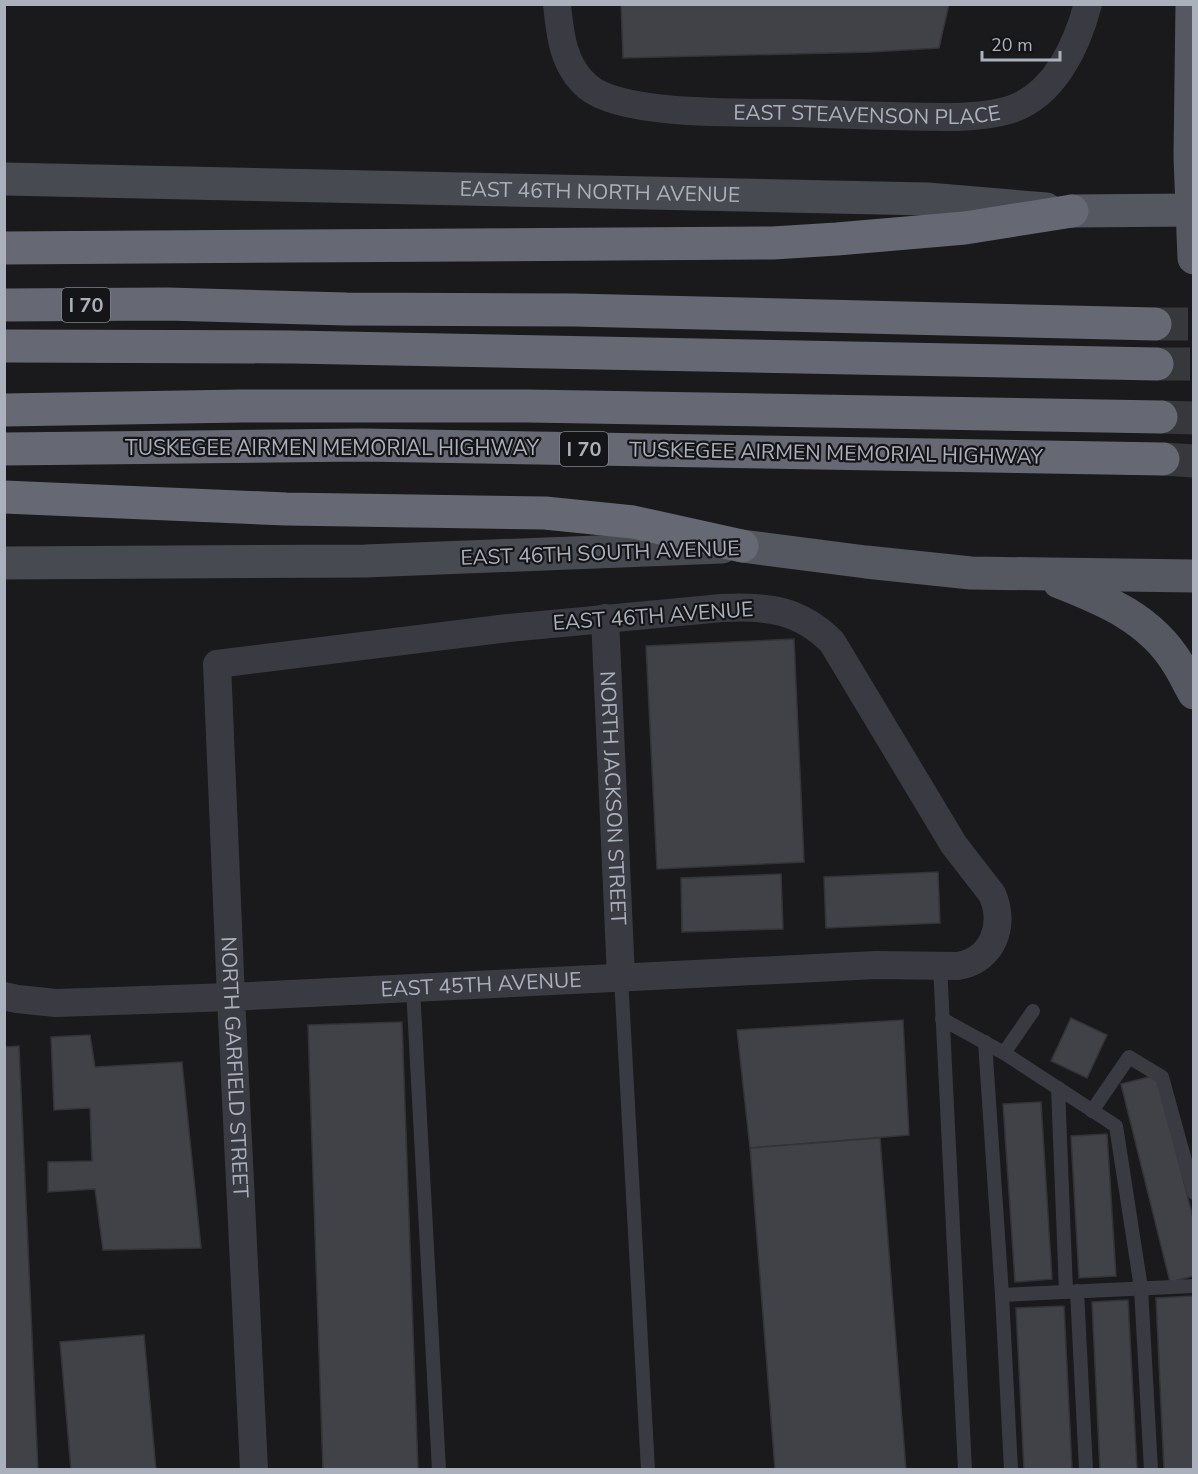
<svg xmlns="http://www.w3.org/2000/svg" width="1198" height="1474" viewBox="0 0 1198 1474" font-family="'Nunito Sans',sans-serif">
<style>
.building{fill:#414247;stroke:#343438;stroke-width:1.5}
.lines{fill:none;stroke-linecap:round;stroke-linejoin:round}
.motorway-tunnel{stroke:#37383c;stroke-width:33;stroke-dasharray:33 16;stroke-linecap:butt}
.service{stroke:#3a3b42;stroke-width:14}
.minor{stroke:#3a3b42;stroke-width:28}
.secondary{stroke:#484a52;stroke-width:33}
.primary{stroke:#565861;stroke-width:33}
.motorway{stroke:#666973;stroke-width:33}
.labels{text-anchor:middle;stroke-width:4.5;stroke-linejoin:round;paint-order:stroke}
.shield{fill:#151517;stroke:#7e828b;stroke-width:1.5}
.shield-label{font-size:20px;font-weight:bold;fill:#abb0bd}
.street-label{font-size:21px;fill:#abb0bd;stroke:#151517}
</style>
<rect width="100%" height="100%" fill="#1a1a1c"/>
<!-- building -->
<g class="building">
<polygon points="621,4 949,4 939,48 871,52 623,58"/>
<polygon points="794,639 804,862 657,869 646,646"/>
<polygon points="938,872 940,923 826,928 824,877"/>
<polygon points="781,874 783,929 682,932 681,878"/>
<polygon points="1071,1018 1107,1035 1087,1078 1051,1061"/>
<polygon points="903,1020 909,1135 750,1148 737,1030"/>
<polygon points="402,1022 418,1470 323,1470 308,1025"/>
<polygon points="90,1035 95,1067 182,1062 201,1248 103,1250 95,1189 48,1192 48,1162 92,1161 90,1108 54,1110 51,1037"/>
<polygon points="19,1046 38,1470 4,1470 4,1047"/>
<polygon points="1157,1075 1194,1222 1194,1276 1170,1282 1121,1084"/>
<polygon points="1041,1102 1052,1279 1015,1282 1003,1104"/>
<polygon points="1107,1134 1116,1276 1079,1278 1071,1136"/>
<polygon points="880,1138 906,1470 775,1470 750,1148"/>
<polygon points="1193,1296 1194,1470 1164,1470 1156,1298"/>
<polygon points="1128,1300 1137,1470 1100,1470 1092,1302"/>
<polygon points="1064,1306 1072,1470 1024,1470 1016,1308"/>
<polygon points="144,1335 156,1470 71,1470 60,1342"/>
</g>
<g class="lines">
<!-- motorway-tunnel -->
<g class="motorway-tunnel">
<polyline points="1155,324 1194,324"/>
<polyline points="1157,364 1194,364"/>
<polyline points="1161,417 1194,418"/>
<polyline points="1163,459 1194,461"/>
</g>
<!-- service -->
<g class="service">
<polyline points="940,965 965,1470"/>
<polyline points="621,977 648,1470"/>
<polyline points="413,988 439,1470"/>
<polyline points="942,1019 1004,1053 1033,1011"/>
<polyline points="985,1042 1002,1295"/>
<polyline points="1004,1053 1116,1126 1141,1288 1151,1470"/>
<polyline points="1058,1088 1066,1291"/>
<polyline points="1092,1111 1129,1057 1162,1077 1194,1193"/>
<polyline points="1077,1291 1086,1470"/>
<polyline points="1011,1470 1002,1295 1194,1286"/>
</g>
<!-- minor -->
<g class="minor">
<path id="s1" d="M557,4c3,31 6,62 31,83 36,30 162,25 210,26 53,2 106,4 159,4 19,-1 37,-2 55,-8 43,-15 65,-64 76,-105"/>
<path id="s2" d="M605,618l16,359"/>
<path id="s3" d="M4,996l13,3 39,4 175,-6 645,-32 82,1c35,-6 48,-41 34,-72l-38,-49 -122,-203c-33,-33 -65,-36 -110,-34l-214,20 -291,36 14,333 23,473"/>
</g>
<!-- secondary -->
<g class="secondary">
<path id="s4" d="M4,179l923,20 119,10"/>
<polyline points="4,563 365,561 722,547"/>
</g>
<!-- primary -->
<g class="primary">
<polyline points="1192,4 1190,157 1194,258"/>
<polyline points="1072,211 1194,210"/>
<polyline points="742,546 866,562 971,573 1194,576"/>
<path d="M1059,582c46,18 92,37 119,82 6,9 10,19 16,29"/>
</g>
<!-- motorway -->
<g class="motorway">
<polyline points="4,248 773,243 837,239 965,228 1072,211"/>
<polyline points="4,305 167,304 346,309 574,310 1155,324"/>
<polyline points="4,346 292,347 1157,364"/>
<polyline points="4,410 241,406 528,406 1161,417"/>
<polyline points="4,449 362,445 1163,459"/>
<polyline points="4,497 286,509 545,513 633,522 742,546"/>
</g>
</g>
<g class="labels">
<!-- shield labels -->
<g class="shield">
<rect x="62" y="288" width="48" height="34" rx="4.5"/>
<rect x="560" y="432" width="48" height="34" rx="4.5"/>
</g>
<g class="shield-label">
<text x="86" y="312">I 70</text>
<text x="584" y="456">I 70</text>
</g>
<!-- street labels -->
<g class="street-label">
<text dy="7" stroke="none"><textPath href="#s1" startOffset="374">EAST STEAVENSON PLACE</textPath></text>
<text dy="7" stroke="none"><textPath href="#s4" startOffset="596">EAST 46TH NORTH AVENUE</textPath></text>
<text x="332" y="455">TUSKEGEE AIRMEN MEMORIAL HIGHWAY</text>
<text transform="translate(836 453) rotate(1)" y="7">TUSKEGEE AIRMEN MEMORIAL HIGHWAY</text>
<text transform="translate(600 553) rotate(-2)" y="7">EAST 46TH SOUTH AVENUE</text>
<text transform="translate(653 616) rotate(-4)" y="7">EAST 46TH AVENUE</text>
<text dy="7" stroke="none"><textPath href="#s2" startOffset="180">NORTH JACKSON STREET</textPath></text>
<text dy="7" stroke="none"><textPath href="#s3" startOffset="478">EAST 45TH AVENUE</textPath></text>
<text dy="7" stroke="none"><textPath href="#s3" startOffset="2378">NORTH GARFIELD STREET</textPath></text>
</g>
</g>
<!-- border -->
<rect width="1198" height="1474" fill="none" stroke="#abb0bd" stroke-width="12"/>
<!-- scale -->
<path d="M982 51v9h78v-9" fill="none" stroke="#abb0bd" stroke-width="3"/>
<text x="991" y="51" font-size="18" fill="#abb0bd" stroke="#151517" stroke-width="4.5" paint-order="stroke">20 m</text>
</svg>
